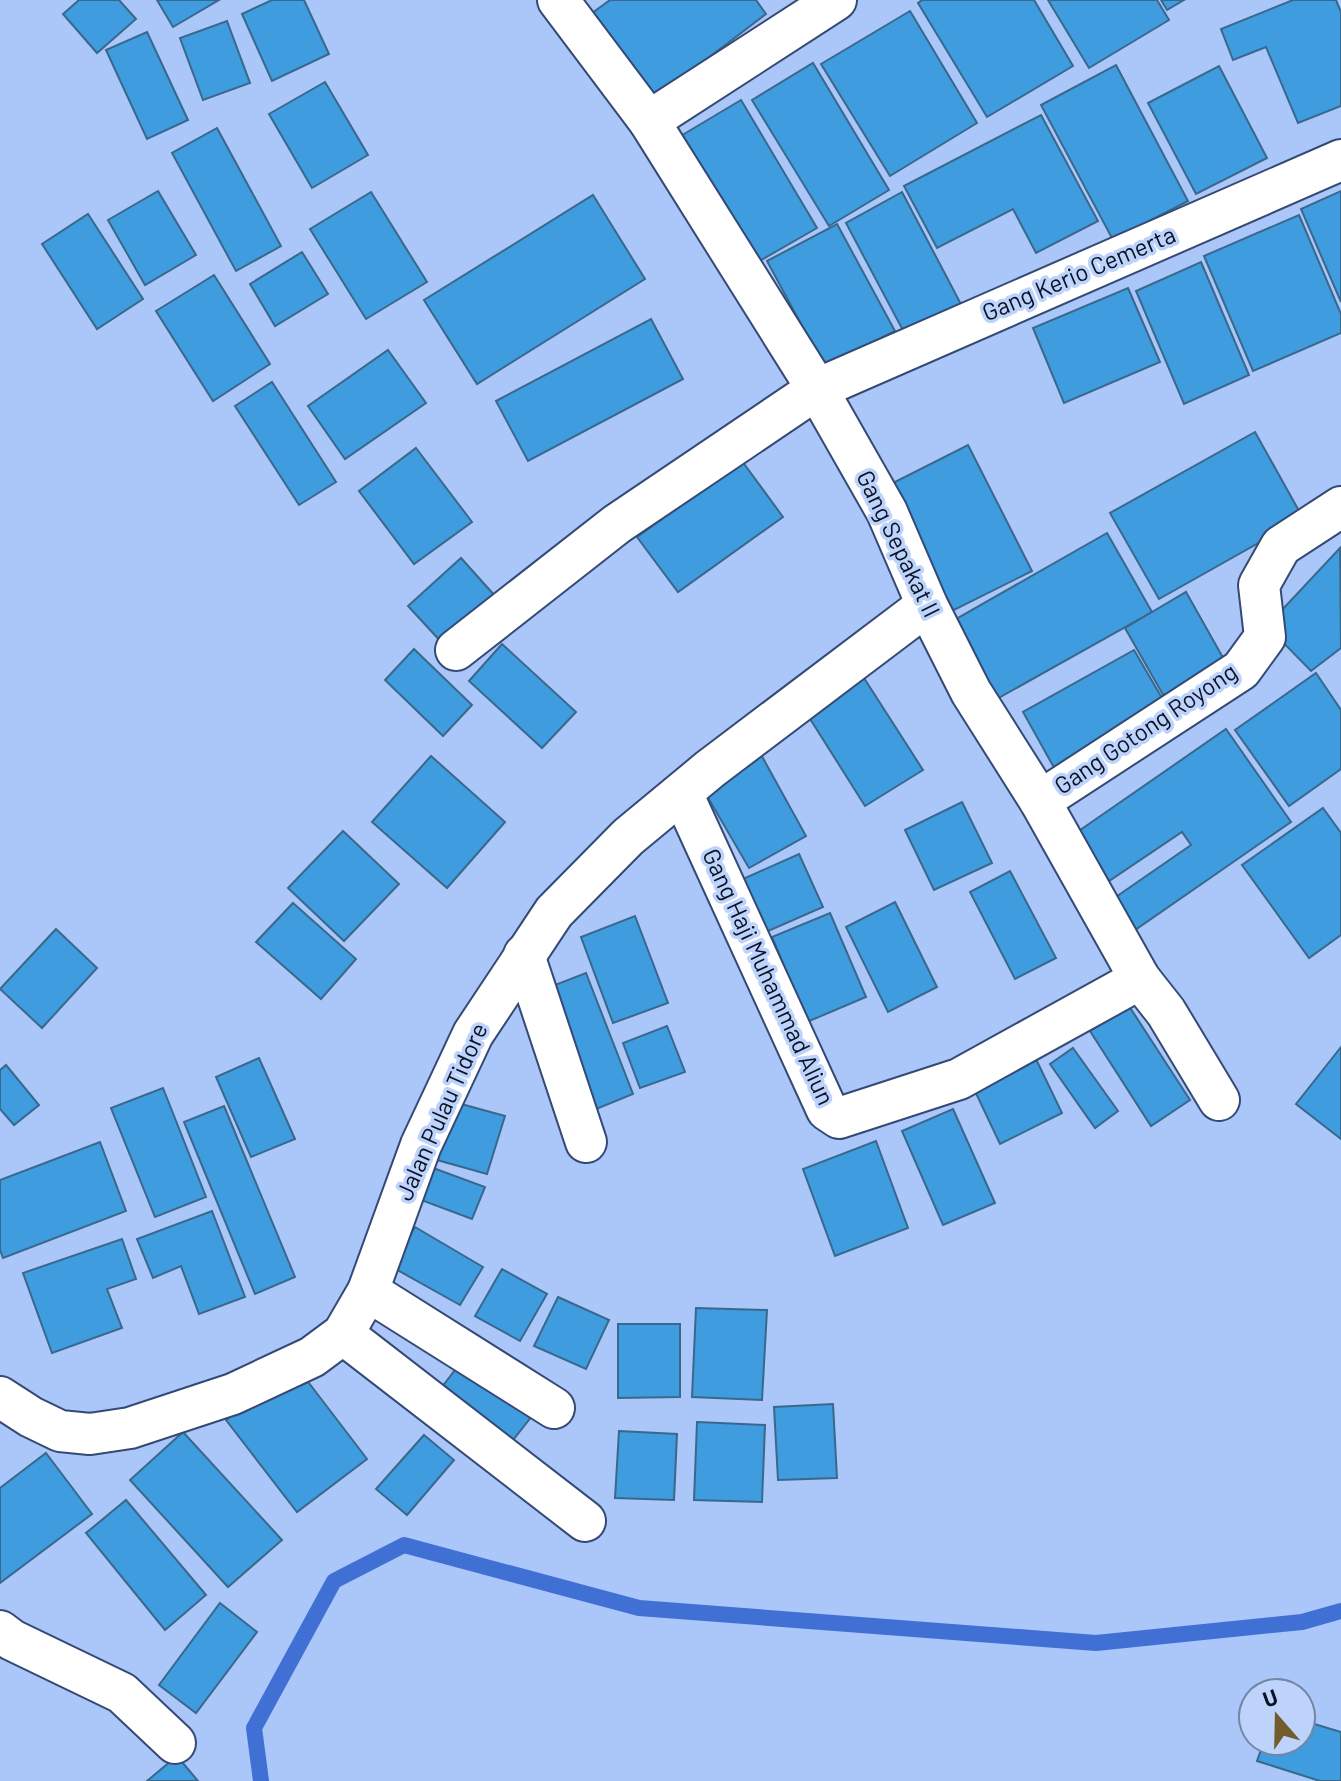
<svg xmlns="http://www.w3.org/2000/svg" width="1341" height="1781" viewBox="0 0 1341 1781" font-family="Barlow,sans-serif">
<style>
.lines{fill:none;stroke-linecap:round;stroke-linejoin:round}
.stream{stroke:#4170d5;stroke-width:16}
.building{fill:#3f9cde;stroke:#39688c;stroke-width:2}
.street-casing{stroke:#344a75;stroke-width:44}
.street{stroke:#fff;stroke-width:40}
.labels{text-anchor:middle;stroke-width:7;stroke-linejoin:round;paint-order:stroke}
.street-label{font-size:24px;fill:#091223;stroke:#bdd3fc}
</style>
<rect width="100%" height="100%" fill="#abc6f8"/>
<g class="lines">
<!-- stream -->
<polyline class="stream" points="261,1781 254,1728 334,1581 404,1545 639,1608 1096,1643 1302,1622 1341,1611"/>
</g>
<!-- building -->
<g class="building">
<polygon points="79,0 119,0 136,19 97,53 63,14"/>
<polygon points="157,0 219,0 173,27"/>
<polygon points="272,0 304,0 329,54 272,81 242,14"/>
<polygon points="610,0 756,0 766,14 649,103 584,19"/>
<polygon points="922,0 1034,0 1073,66 987,117 918,3"/>
<polygon points="1048,0 1157,0 1169,20 1089,68"/>
<polygon points="1161,0 1184,0 1167,10"/>
<polygon points="1293,0 1336,0 1341,12 1341,106 1298,123 1266,47 1233,60 1221,29"/>
<polygon points="910,11 977,123 890,176 821,64"/>
<polygon points="227,21 250,83 203,100 180,38"/>
<polygon points="147,32 188,120 147,139 106,50"/>
<polygon points="813,63 889,190 829,226 752,100"/>
<polygon points="1116,65 1188,201 1113,240 1041,105"/>
<polygon points="1219,66 1267,158 1196,194 1148,103"/>
<polygon points="325,82 368,155 312,188 269,114"/>
<polygon points="741,100 817,228 756,263 674,140"/>
<polygon points="1041,115 1098,221 1036,253 1013,209 937,248 904,186"/>
<polygon points="217,128 281,246 236,271 172,153"/>
<polygon points="158,191 196,255 145,285 108,220"/>
<polygon points="1341,191 1341,302 1301,209"/>
<polygon points="371,192 427,282 366,319 310,229"/>
<polygon points="902,192 963,308 907,338 846,223"/>
<polygon points="593,195 645,279 477,384 424,300"/>
<polygon points="88,214 143,299 97,329 42,244"/>
<polygon points="1299,215 1341,314 1341,333 1253,371 1204,256"/>
<polygon points="837,224 895,331 824,367 767,261"/>
<polygon points="302,252 328,294 275,326 250,284"/>
<polygon points="1201,262 1249,375 1184,404 1136,291"/>
<polygon points="214,275 270,364 213,401 156,311"/>
<polygon points="1128,288 1160,362 1064,403 1033,328"/>
<polygon points="651,319 683,379 528,461 496,401"/>
<polygon points="388,350 426,403 345,459 308,406"/>
<polygon points="272,382 336,482 299,505 235,406"/>
<polygon points="1255,432 1303,518 1159,599 1110,513"/>
<polygon points="968,445 1032,571 952,611 889,485"/>
<polygon points="416,448 472,522 414,564 359,491"/>
<polygon points="742,461 783,517 678,592 637,537"/>
<polygon points="1107,533 1152,612 995,700 951,622"/>
<polygon points="1340,548 1341,648 1311,671 1267,626"/>
<polygon points="461,558 496,597 444,645 408,606"/>
<polygon points="1186,592 1231,672 1170,707 1125,628"/>
<polygon points="502,644 576,712 542,748 469,681"/>
<polygon points="414,649 472,705 443,736 385,680"/>
<polygon points="1134,650 1169,710 1057,773 1023,712"/>
<polygon points="1316,673 1341,710 1341,769 1289,806 1235,730"/>
<polygon points="864,678 923,770 865,806 807,714"/>
<polygon points="1226,729 1291,822 1135,930 1113,899 1191,845 1182,832 1106,883 1073,835"/>
<polygon points="759,751 806,836 749,868 700,784"/>
<polygon points="431,756 505,822 447,888 372,822"/>
<polygon points="962,802 992,863 934,890 905,830"/>
<polygon points="1323,808 1341,833 1341,935 1309,958 1242,865"/>
<polygon points="343,831 399,884 344,941 288,888"/>
<polygon points="799,854 823,907 766,932 743,879"/>
<polygon points="1010,871 1056,958 1015,979 970,892"/>
<polygon points="895,902 937,987 888,1012 846,927"/>
<polygon points="293,903 356,959 321,999 256,942"/>
<polygon points="830,913 866,997 807,1022 772,937"/>
<polygon points="635,916 668,1003 613,1023 581,937"/>
<polygon points="56,929 97,968 42,1028 0,989"/>
<polygon points="586,973 633,1094 589,1112 542,990"/>
<polygon points="1129,1006 1190,1100 1151,1126 1090,1031"/>
<polygon points="667,1026 685,1072 640,1088 623,1043"/>
<polygon points="1341,1047 1341,1139 1296,1104"/>
<polygon points="1073,1048 1118,1111 1095,1128 1050,1064"/>
<polygon points="1035,1057 1062,1113 1000,1144 973,1087"/>
<polygon points="259,1058 295,1139 251,1157 216,1077"/>
<polygon points="6,1065 39,1105 14,1125 0,1109 0,1070"/>
<polygon points="163,1088 206,1197 155,1217 111,1108"/>
<polygon points="454,1102 505,1116 487,1174 437,1160"/>
<polygon points="224,1106 295,1277 255,1294 184,1122"/>
<polygon points="953,1109 995,1203 943,1225 902,1131"/>
<polygon points="876,1141 908,1228 835,1256 803,1169"/>
<polygon points="100,1142 126,1211 3,1258 0,1250 0,1180"/>
<polygon points="425,1165 485,1187 472,1219 413,1197"/>
<polygon points="212,1211 245,1297 199,1314 181,1266 153,1278 137,1239"/>
<polygon points="415,1227 483,1267 460,1305 392,1267"/>
<polygon points="122,1239 136,1279 107,1289 122,1328 52,1353 23,1273"/>
<polygon points="502,1269 547,1294 520,1341 475,1316"/>
<polygon points="558,1297 609,1320 586,1369 534,1346"/>
<polygon points="696,1308 767,1310 762,1400 692,1397"/>
<polygon points="618,1324 680,1324 680,1397 618,1398"/>
<polygon points="465,1357 536,1411 506,1449 435,1396"/>
<polygon points="296,1366 367,1459 297,1512 226,1420"/>
<polygon points="833,1404 837,1478 778,1480 774,1407"/>
<polygon points="697,1422 765,1425 762,1502 694,1500"/>
<polygon points="619,1431 677,1434 674,1500 615,1498"/>
<polygon points="183,1432 282,1540 228,1587 130,1480"/>
<polygon points="424,1435 454,1460 407,1515 376,1489"/>
<polygon points="46,1453 92,1514 0,1583 0,1488"/>
<polygon points="126,1500 206,1595 165,1630 86,1533"/>
<polygon points="220,1603 257,1632 196,1713 159,1685"/>
<polygon points="1301,1720 1341,1732 1341,1781 1320,1781 1257,1761 1264,1741 1301,1741"/>
<polygon points="177,1756 198,1781 147,1781"/>
</g>
<g class="lines">
<!-- street casing -->
<g class="street-casing">
<g id="street">
<polyline points="558,0 649,121 817,389 887,512 927,605 971,692 1040,801 1140,979 1166,1012 1219,1100"/>
<polyline points="649,121 836,0"/>
<polyline points="456,650 617,524 817,389 1341,160"/>
<polyline points="682,793 827,1110 839,1118 959,1079 1140,979"/>
<polyline points="1040,801 1241,670 1265,637 1259,585 1281,546 1341,507"/>
<polyline points="524,955 586,1142"/>
<polyline points="368,1291 554,1408"/>
<polyline points="343,1334 585,1521"/>
<polyline points="0,1397 31,1417 60,1431 90,1434 130,1428 233,1394 312,1357 343,1334 368,1291 421,1145 473,1034 554,912 628,837 710,769 927,605"/>
<polyline points="0,1631 12,1640 122,1693 175,1743"/>
</g>
</g>
<!-- street -->
<use href="#street" class="street"/>
</g>
<g class="labels">
<!-- street labels -->
<g class="street-label">
<text transform="translate(1079 274) rotate(-23)" y="8">Gang Kerio Cemerta</text>
<text transform="translate(898 544) rotate(64)" y="8">Gang Sepakat II</text>
<text transform="translate(1146 729) rotate(-34)" y="8">Gang Gotong Royong</text>
<text transform="translate(768 977) rotate(65)" y="8">Gang Haji Muhammad Aliun</text>
<text transform="translate(442 1112) rotate(-66)" y="8">Jalan Pulau Tidore</text>
</g>
</g>
<!-- north arrow -->
<g transform="translate(1277 1717) rotate(340)"><circle r="38" fill="#bdd3fc" stroke="#7586a5" stroke-width="2"/>
<path d="M0-6L14 30L0 20L-14 30Z" fill="#735c2c"/>
<text y="-12" font-size="22" font-weight="bold" text-anchor="middle" fill="#091223">U</text>
</g>
</svg>
